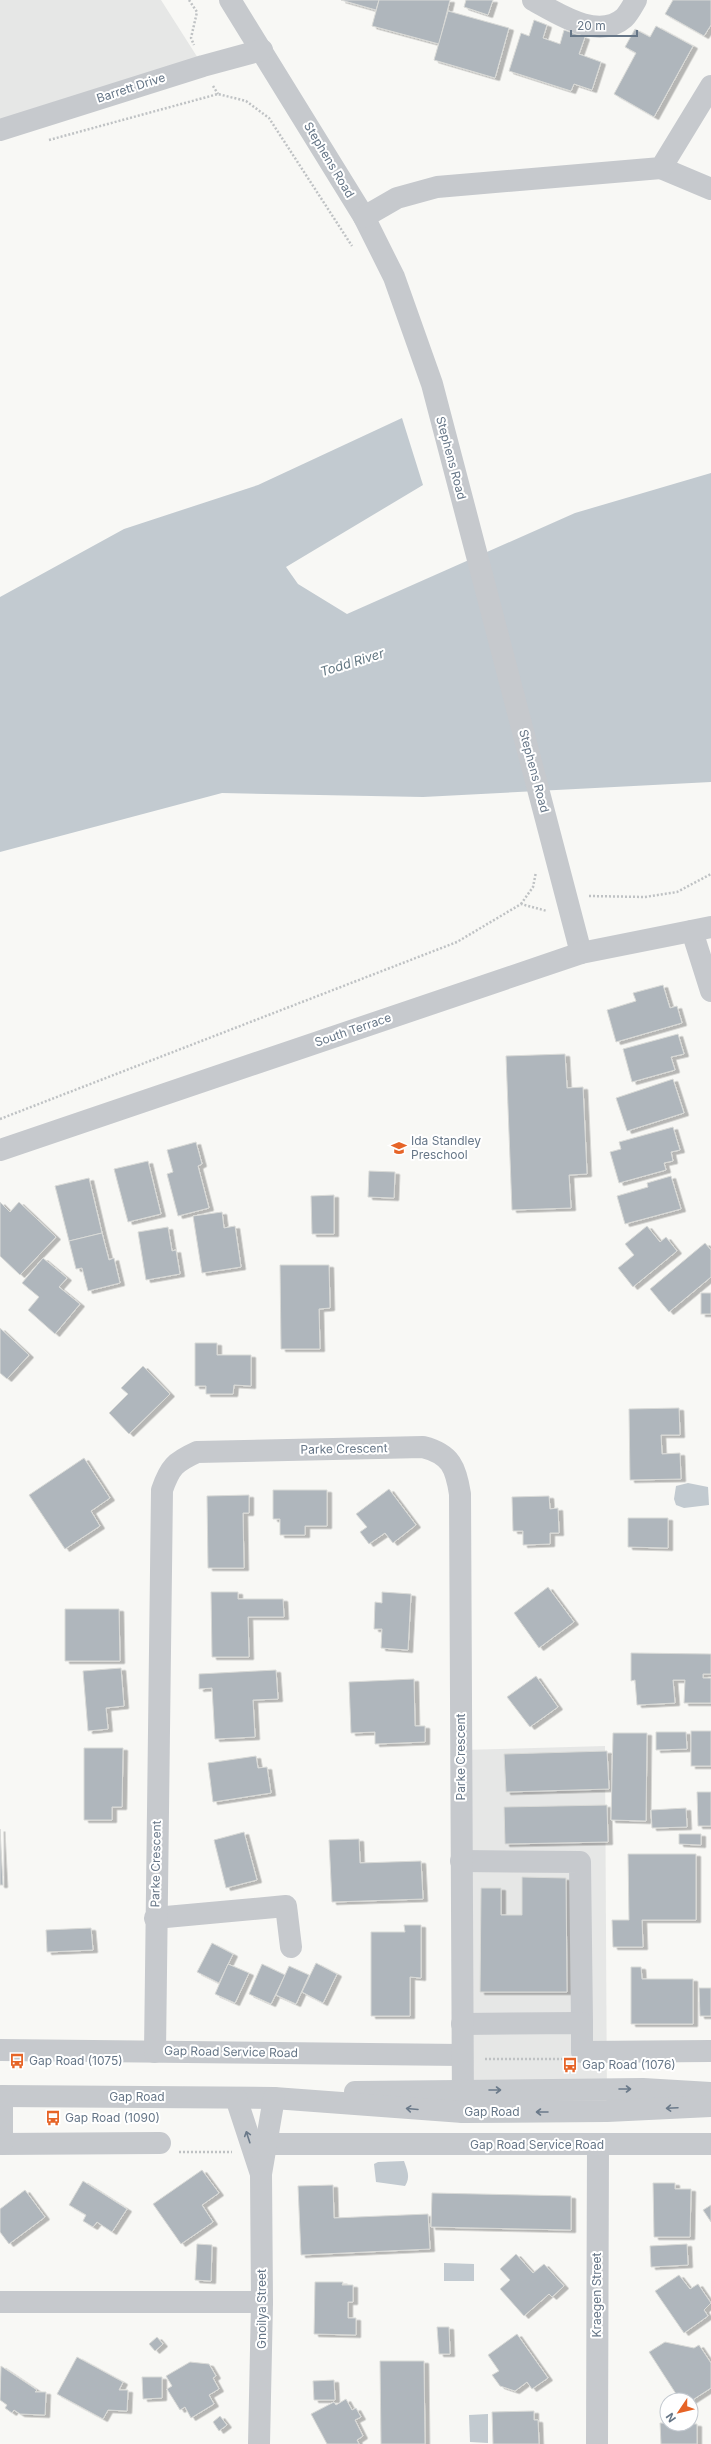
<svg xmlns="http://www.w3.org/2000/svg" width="711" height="2444" viewBox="0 0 711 2444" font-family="Inter,sans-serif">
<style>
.built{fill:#e6e7e6}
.water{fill:#c2cad0}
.building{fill:#afb6bc;stroke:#d9dad7;filter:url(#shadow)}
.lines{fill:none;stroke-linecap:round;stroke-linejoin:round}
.path{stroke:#bfc2c4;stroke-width:2.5;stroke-dasharray:2 2;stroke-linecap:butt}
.minor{stroke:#c6c9cd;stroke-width:22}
.oneway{stroke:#6b7a8a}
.labels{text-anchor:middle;stroke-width:4;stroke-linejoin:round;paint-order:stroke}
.street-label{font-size:12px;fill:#667687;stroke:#fff}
.poi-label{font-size:12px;fill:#667687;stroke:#fff;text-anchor:start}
.water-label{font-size:13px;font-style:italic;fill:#637782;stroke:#fff}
</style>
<defs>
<filter id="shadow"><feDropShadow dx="4.5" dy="2.5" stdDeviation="0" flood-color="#0004"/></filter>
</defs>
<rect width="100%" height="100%" fill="#f8f8f5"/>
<!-- built -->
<g class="built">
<polygon points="0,0 161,0 203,66 0,130"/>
<polygon points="605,1746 607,2111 463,2112 461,1750"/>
</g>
<!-- water -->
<g class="water">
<polygon points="402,418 423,485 286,567 298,584 347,614 575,513 711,473 711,782 423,797 222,793 0,852 0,597 124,529 258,485"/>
<polygon points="688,1483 708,1487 709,1505 684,1508 676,1505 674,1499 676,1486"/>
<path d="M404,2161c3,9 7,16 1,25l-29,-4 -2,-18 4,-2z"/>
<polygon points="444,2263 474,2264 474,2281 444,2281"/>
<polygon points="488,2414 488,2443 470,2442 469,2415"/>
</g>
<!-- building -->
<g class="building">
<polygon points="341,0 379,0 376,10"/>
<polygon points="379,0 450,0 439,44 372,26"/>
<polygon points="466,0 493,0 488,15 464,7"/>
<polygon points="673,0 711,0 711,25 704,36 665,14"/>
<polygon points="448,11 509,28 495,78 434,60"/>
<polygon points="534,20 547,25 543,38 560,44 564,30 585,37 579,54 601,62 592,90 574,84 571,91 509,71 521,33 529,36"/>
<polygon points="656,26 693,46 654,117 614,94 636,53 625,47 635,29 650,37"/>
<polygon points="663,985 670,1008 677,1006 682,1023 616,1042 607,1010 636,1001 633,993"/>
<polygon points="678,1034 684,1054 671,1057 675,1070 632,1082 623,1049"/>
<polygon points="565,1054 567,1088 583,1087 587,1174 569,1175 571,1208 512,1210 506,1056"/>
<polygon points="673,1079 684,1113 627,1131 616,1098"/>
<polygon points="673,1127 680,1150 671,1152 673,1161 664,1163 666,1170 619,1183 610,1152 621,1149 619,1142"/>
<polygon points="196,1142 202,1164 198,1166 209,1208 178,1216 167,1174 173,1172 167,1150"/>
<polygon points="148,1161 161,1214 128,1222 114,1169"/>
<polygon points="369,1171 395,1172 394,1198 368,1197"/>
<polygon points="671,1176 681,1209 625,1224 617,1196 648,1187 647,1183"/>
<polygon points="89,1178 102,1233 69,1241 55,1186"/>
<polygon points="334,1195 334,1234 312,1234 311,1196"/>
<polygon points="0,1202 10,1212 19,1202 56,1237 20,1275 0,1256"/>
<polygon points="222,1212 224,1228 235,1226 241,1267 202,1273 193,1216"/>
<polygon points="647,1226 660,1242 666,1237 677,1251 633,1287 618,1268 634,1255 625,1244"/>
<polygon points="168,1227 172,1251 176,1250 180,1274 146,1280 138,1232"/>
<polygon points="102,1233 109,1260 114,1258 120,1283 88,1291 82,1268 76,1269 69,1241"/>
<polygon points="705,1243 711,1250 711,1277 669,1312 650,1289"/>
<polygon points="43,1258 67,1278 59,1287 80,1304 55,1334 28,1310 39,1297 22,1283"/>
<polygon points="280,1265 329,1265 330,1308 319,1309 320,1349 281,1349"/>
<rect x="701" y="1293" width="10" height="21"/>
<polygon points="0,1328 29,1355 7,1379 0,1373"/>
<polygon points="195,1343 217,1343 217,1355 251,1355 251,1386 234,1385 233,1394 206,1394 206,1386 195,1386"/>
<polygon points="143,1366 170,1394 129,1434 109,1413 128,1394 121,1388"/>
<polygon points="679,1408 680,1435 661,1435 662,1454 680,1453 681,1479 630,1480 629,1409"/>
<polygon points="84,1458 110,1498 91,1511 100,1526 65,1549 29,1495"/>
<polygon points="389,1489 416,1525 393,1543 385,1533 369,1544 360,1532 367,1527 356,1514"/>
<polygon points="273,1490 327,1490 327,1526 305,1526 305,1535 280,1535 280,1519 273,1519"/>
<polygon points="249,1495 249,1513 243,1513 244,1568 208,1568 207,1496"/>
<polygon points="549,1496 550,1509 558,1508 559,1533 550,1533 550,1544 523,1545 523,1531 513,1531 512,1497"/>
<polygon points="628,1518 668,1518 668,1548 628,1547"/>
<polygon points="548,1587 574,1622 539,1648 514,1613"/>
<polygon points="211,1592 238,1592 238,1599 283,1599 284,1617 248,1617 249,1657 212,1657"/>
<polygon points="382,1592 411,1594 408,1650 381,1648 382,1629 374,1629 375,1602 382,1603"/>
<polygon points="65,1609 119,1609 120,1661 65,1661"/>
<polygon points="631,1653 711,1654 711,1674 703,1674 703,1678 711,1678 711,1703 684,1703 685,1680 673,1680 675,1703 637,1705 635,1680 631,1681"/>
<polygon points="121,1668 124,1706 106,1708 108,1729 88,1731 83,1671"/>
<polygon points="276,1670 278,1699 253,1700 255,1737 215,1739 212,1688 199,1689 199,1674"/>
<polygon points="536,1676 558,1707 530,1727 507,1697"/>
<polygon points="414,1679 415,1726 425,1726 425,1742 375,1744 375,1732 351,1733 349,1682"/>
<rect x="691" y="1731" width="20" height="35"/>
<polygon points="656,1732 686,1732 687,1749 656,1750"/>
<polygon points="613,1733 647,1733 646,1821 611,1820"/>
<polygon points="84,1748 123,1748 122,1807 112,1807 112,1820 84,1820"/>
<polygon points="607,1751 609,1789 506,1792 504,1754"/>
<polygon points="256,1756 258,1768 267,1767 271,1793 213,1802 208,1763"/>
<polygon points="697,1792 711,1792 711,1826 698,1826"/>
<polygon points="607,1805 608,1842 505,1844 504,1807"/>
<polygon points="686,1808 687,1827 652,1828 651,1810"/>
<polygon points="0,1829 3,1885 0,1885"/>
<polygon points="244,1832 257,1880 226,1888 214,1840"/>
<polygon points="679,1834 701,1834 701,1845 679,1844"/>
<polygon points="359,1839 360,1863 421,1861 423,1899 332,1902 329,1840"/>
<polygon points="628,1854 696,1854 696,1920 642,1920 643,1947 613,1947 612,1920 629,1920"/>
<polygon points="522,1877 566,1878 567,1992 480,1992 481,1888 501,1888 501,1915 522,1915"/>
<polygon points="404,1925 421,1925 421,1978 410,1977 410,2016 371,2016 371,1932 405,1932"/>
<polygon points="91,1928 93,1950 47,1952 46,1930"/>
<polygon points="212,1943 233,1954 219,1983 197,1972"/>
<polygon points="316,1963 337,1974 323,2003 302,1992"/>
<polygon points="228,1964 249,1973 235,2003 215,1994"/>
<polygon points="262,1964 285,1975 271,2004 249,1994"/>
<polygon points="289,1966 309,1975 296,2004 276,1995"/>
<polygon points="631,1967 641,1967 642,1979 693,1979 693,2024 631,2024"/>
<polygon points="699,1988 711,1988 711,2016 700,2016"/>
<polygon points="202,2170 219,2193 202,2205 213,2222 181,2244 153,2204"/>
<polygon points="83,2181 127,2209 112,2232 97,2222 93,2227 83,2221 86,2215 69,2205"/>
<polygon points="653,2183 675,2183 675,2189 691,2189 690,2237 654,2237"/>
<polygon points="333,2185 334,2218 428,2214 430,2249 301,2255 298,2186"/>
<polygon points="25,2190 45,2217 9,2244 0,2232 0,2209"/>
<polygon points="432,2193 571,2196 571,2230 431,2227"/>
<polygon points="711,2205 711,2222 703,2210"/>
<polygon points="197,2244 212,2245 211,2281 195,2280"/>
<polygon points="687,2244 688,2265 651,2267 650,2246"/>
<polygon points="516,2254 533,2273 544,2264 564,2286 552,2297 549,2294 524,2316 500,2289 510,2280 500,2269"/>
<polygon points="679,2275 690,2289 698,2284 711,2303 704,2310 708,2316 684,2333 655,2291"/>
<polygon points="315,2282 343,2282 342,2285 353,2285 353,2302 348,2302 348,2318 356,2318 356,2335 314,2334"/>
<polygon points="437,2327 449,2327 450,2354 439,2354"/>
<polygon points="517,2334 548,2378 532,2389 527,2382 515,2391 500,2386 492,2375 499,2371 488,2355"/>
<polygon points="157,2337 163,2344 155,2351 149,2344"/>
<polygon points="665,2342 694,2348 699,2345 711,2363 711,2388 691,2401 680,2400 649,2352"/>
<polygon points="77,2357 123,2382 119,2390 128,2390 127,2411 108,2410 103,2419 57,2394"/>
<polygon points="380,2361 424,2361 425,2444 381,2444"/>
<polygon points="190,2362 209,2364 216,2376 213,2378 219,2389 209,2395 214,2404 191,2418 185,2407 180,2410 167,2389 172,2386 166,2376"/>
<polygon points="1,2366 37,2390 35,2392 46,2392 45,2415 20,2414 14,2410 12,2413 5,2408 7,2405 0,2400"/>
<polygon points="142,2377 162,2377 162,2398 143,2399"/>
<polygon points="334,2380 335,2400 314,2400 313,2381"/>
<polygon points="346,2399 352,2410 356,2408 361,2417 355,2420 363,2436 357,2440 359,2444 327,2444 311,2414 334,2402 336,2405"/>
<polygon points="534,2411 534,2420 538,2420 539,2444 493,2444 492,2412"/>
<polygon points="220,2416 227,2425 219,2431 213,2422"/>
<polygon points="660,2423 697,2424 697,2444 661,2444"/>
</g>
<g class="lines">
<!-- path -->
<g class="path">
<polyline points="189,0 197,12 191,38 194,45"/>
<polyline points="213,86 218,94"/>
<polyline points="49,140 218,94 246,101 269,118 352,246"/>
<polyline points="589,896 645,897 677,892 711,874"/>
<polyline points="521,904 533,887 536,872"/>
<polyline points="0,1119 457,942 521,904 547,911"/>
<polyline points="485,2059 562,2059"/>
<polyline points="179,2152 232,2152"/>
</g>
<!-- minor -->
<g class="minor">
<polyline points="230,0 364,217 394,277 432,384 581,953"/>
<path d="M533,0c24,13 65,41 91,18 5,-5 9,-13 12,-18"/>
<polyline points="0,130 203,66 262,50"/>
<polyline points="661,168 711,189"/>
<polyline points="364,217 397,198 437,187 661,168 711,86"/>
<polyline points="692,931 711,991"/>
<polyline points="0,1150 581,953 711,927"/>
<polyline points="461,1861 580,1862 582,2023"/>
<polyline points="155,1918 286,1906 291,1947"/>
<polyline points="462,2024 582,2023 582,2052 711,2051"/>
<polyline points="0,2050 462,2055"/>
<path d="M155,2052l7,-562c8,-23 13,-28 35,-38l226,-5c28,7 33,21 37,47l3,618"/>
<polyline points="355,2092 643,2089 711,2093"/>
<polyline points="0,2096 274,2098 463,2112 607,2111 711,2106"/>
<polyline points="236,2098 261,2174"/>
<polyline points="0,2144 160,2143"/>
<polyline points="2,2144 2,2096"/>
<polyline points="268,2144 711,2144"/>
<polyline points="0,2302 262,2302"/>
<polyline points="259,2444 262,2302 261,2174 274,2098"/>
<polyline points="597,2444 598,2146"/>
</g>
</g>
<!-- one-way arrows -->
<defs><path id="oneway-shaft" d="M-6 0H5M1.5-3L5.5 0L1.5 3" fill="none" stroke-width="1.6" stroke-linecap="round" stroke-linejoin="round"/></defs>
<g class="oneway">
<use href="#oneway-shaft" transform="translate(625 2089)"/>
<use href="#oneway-shaft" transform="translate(495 2090)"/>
<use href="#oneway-shaft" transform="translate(672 2108) rotate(177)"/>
<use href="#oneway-shaft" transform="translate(412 2109) rotate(-175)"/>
<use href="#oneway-shaft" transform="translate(542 2112) rotate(180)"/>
<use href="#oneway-shaft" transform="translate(248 2137) rotate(-108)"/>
</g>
<!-- icons -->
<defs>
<g id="school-bare" transform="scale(1.2)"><path d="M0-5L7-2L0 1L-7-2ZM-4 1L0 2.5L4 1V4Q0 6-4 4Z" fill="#e66427" stroke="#fff" stroke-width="2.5" paint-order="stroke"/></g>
<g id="bus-bare" transform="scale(1.2)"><path d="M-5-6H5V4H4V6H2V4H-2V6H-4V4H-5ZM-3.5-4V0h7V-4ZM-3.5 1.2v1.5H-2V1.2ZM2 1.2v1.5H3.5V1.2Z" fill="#e66427" stroke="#fff" stroke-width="2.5" paint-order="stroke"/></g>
</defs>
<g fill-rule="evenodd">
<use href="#school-bare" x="399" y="1148"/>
<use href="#bus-bare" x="17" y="2061"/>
<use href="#bus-bare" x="570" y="2065"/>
<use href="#bus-bare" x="53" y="2118"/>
</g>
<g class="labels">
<!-- street labels -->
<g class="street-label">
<text transform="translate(131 88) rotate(-18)" y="4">Barrett Drive</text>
<text transform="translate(329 160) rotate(59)" y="4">Stephens Road</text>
<text transform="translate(451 458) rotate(75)" y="4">Stephens Road</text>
<text transform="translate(534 771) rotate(75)" y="4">Stephens Road</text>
<text transform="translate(353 1030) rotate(-19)" y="4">South Terrace</text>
<text transform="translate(344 1449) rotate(-1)" y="4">Parke Crescent</text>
<text transform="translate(461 1757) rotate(-90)" y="4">Parke Crescent</text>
<text transform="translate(156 1864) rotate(-89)" y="4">Parke Crescent</text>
<text transform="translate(231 2052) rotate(1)" y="4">Gap Road Service Road</text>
<text x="137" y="2101">Gap Road</text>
<text x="492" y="2116">Gap Road</text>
<text x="537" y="2149">Gap Road Service Road</text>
<text transform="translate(597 2295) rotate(-90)" y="4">Kraegen Street</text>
<text transform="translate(262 2309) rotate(-90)" y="4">Gnoilya Street</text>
</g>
<!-- poi labels -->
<g class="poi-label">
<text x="411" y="1145">Ida Standley<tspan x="411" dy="14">Preschool</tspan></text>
<text x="29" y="2065">Gap Road (1075)</text>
<text x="582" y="2069">Gap Road (1076)</text>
<text x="65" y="2122">Gap Road (1090)</text>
</g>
<!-- water labels -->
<g class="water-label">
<text transform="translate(352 662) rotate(-17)" y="5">Todd River</text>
</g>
</g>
<!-- north arrow -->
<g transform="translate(679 2412) rotate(235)"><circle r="19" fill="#ffffff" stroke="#c2c8cf"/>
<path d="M0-3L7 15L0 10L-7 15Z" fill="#e66427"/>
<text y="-6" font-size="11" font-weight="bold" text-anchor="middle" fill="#667687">N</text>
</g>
<!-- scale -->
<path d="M571 30v6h66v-6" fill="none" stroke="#667687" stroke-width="2"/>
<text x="577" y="30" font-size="12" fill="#667687" stroke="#ffffff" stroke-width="3" paint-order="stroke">20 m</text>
</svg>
